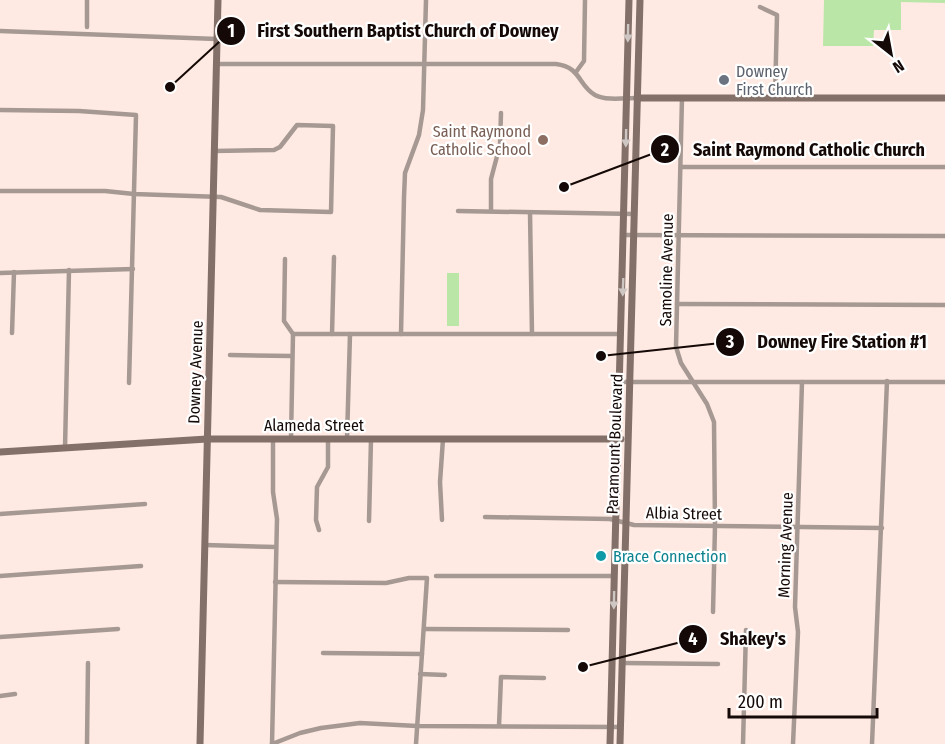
<svg xmlns="http://www.w3.org/2000/svg" width="945" height="744" viewBox="0 0 945 744" font-family="'Fira Sans Condensed',sans-serif">
<style>
.green{fill:#bae7a7}
.lines{fill:none;stroke-linecap:round;stroke-linejoin:round}
.street{stroke:#a69993;stroke-width:4.5}
.secondary{stroke:#837068;stroke-width:7}
.oneway{fill:#cdc6c3}
.worship-dot{fill:#6b7280;stroke:#fff;stroke-width:2}
.education-dot{fill:#8d6e63;stroke:#fff;stroke-width:2}
.culture-dot{fill:#0f9aa8;stroke:#fff;stroke-width:2}
.labels{text-anchor:middle;stroke-width:4.5;stroke-linejoin:round;paint-order:stroke}
.worship-label{font-size:16px;fill:#5b616d;stroke:#fff;text-anchor:start}
.education-label{font-size:16px;fill:#785e54;stroke:#fff;text-anchor:end}
.street-label{font-size:16px;fill:#140906;stroke:#fff}
.culture-label{font-size:16px;fill:#0d838f;stroke:#fff;text-anchor:start}
.leader{fill:none;stroke:#140906;stroke-width:2}
.callout-dot{fill:#140906;stroke:#fff;stroke-width:2}
.mark-label{font-size:18px;text-anchor:middle;font-weight:bold;fill:#fff}
.callout-label{font-size:18px;text-anchor:middle;font-weight:bold;fill:#140906;stroke:#fff;stroke-width:4.5;stroke-linejoin:round;paint-order:stroke}
</style>
<rect width="100%" height="100%" fill="#feeae2"/>
<!-- green -->
<g class="green">
<polygon points="824,0 945,0 945,3 901,2 901,30 874,30 873,46 823,46"/>
<rect x="447" y="273" width="12" height="53"/>
</g>
<g class="lines">
<!-- street -->
<g class="street">
<polyline points="760,7 777,15 775,98"/>
<polyline points="87,27 87,0"/>
<polyline points="0,31 217,39"/>
<path d="M217,64h339c25,3 22,21 39,31 11,6 30,3 42,3"/>
<polyline points="576,72 584,61 585,0"/>
<polyline points="682,98 676,347 681,363 707,404 714,422 715,526 713,612"/>
<polyline points="0,110 79,111 136,115 129,383"/>
<polyline points="681,167 945,167"/>
<polyline points="0,191 105,191 134,194 221,197 260,210 331,212 333,126 297,125 280,147 274,150 214,151"/>
<polyline points="458,211 635,214"/>
<polyline points="491,211 491,179 500,145 501,113"/>
<polyline points="530,213 532,334"/>
<polyline points="625,235 945,236"/>
<polyline points="285,259 284,321 293,334 291,439"/>
<polyline points="0,273 133,269"/>
<polyline points="677,304 945,305"/>
<polyline points="12,333 14,272"/>
<polyline points="293,334 621,334"/>
<polyline points="332,334 334,257"/>
<polyline points="401,334 404,197 405,173 419,135 423,110 426,0"/>
<polyline points="230,355 292,356"/>
<polyline points="619,382 945,382"/>
<polyline points="347,439 350,334"/>
<polyline points="65,448 69,270"/>
<polyline points="0,514 145,504"/>
<polyline points="485,517 610,519 634,525 882,528"/>
<polyline points="442,520 440,482 443,439"/>
<polyline points="369,521 371,439"/>
<polyline points="319,530 316,520 317,487 328,467 328,439"/>
<polyline points="205,545 276,547"/>
<polyline points="0,576 141,566"/>
<polyline points="436,576 614,576"/>
<polyline points="275,582 386,583 409,578 427,578 416,744"/>
<polyline points="424,629 568,630"/>
<polyline points="0,637 118,629"/>
<polyline points="323,653 422,654"/>
<polyline points="622,663 718,664"/>
<polyline points="420,674 445,675"/>
<polyline points="0,696 15,694"/>
<polyline points="499,726 501,677 544,678"/>
<polyline points="87,744 88,663"/>
<polyline points="272,744 300,733 321,728 360,723 417,726 620,727"/>
<polyline points="272,744 277,519 273,492 273,439"/>
<polyline points="743,744 746,630"/>
<polyline points="793,744 798,632 795,607 802,382"/>
<polyline points="872,744 887,381"/>
</g>
<!-- secondary -->
<g class="secondary">
<polyline points="637,98 945,98"/>
<polyline points="0,452 207,439 621,439"/>
<polyline points="200,744 218,0"/>
<polyline points="610,744 629,0"/>
<polyline points="620,744 640,0"/>
</g>
</g>
<!-- one-way arrows -->
<defs><path id="oneway-solid" d="M-6-.8H1V-3.2L6.5 0L1 3.2V.8H-6Z" transform="scale(1.5)"/></defs>
<g class="oneway">
<use href="#oneway-solid" transform="translate(628 33) rotate(91)"/>
<use href="#oneway-solid" transform="translate(626 138) rotate(91)"/>
<use href="#oneway-solid" transform="translate(623 287) rotate(92)"/>
<use href="#oneway-solid" transform="translate(614 600) rotate(91)"/>
</g>
<!-- markers -->
<circle class="worship-dot" cx="724" cy="80" r="6"/>
<circle class="education-dot" cx="543" cy="140" r="6"/>
<circle class="culture-dot" cx="601" cy="556" r="6"/>
<g class="labels">
<!-- worship labels -->
<g class="worship-label">
<text x="736" y="77">Downey<tspan x="736" dy="18">First Church</tspan></text>
</g>
<!-- education labels -->
<g class="education-label">
<text x="531" y="137">Saint Raymond<tspan x="531" dy="18">Catholic School</tspan></text>
</g>
<!-- street labels -->
<g class="street-label">
<text transform="translate(666 270) rotate(-89)" y="6">Samoline Avenue</text>
<text transform="translate(195 372) rotate(-88)" y="6">Downey Avenue</text>
<text x="314" y="431">Alameda Street</text>
<text transform="translate(614 444) rotate(-88)" y="6">Paramount Boulevard</text>
<text transform="translate(684 513) rotate(1)" y="6">Albia Street</text>
<text transform="translate(785 545) rotate(-88)" y="6">Morning Avenue</text>
</g>
<!-- culture labels -->
<g class="culture-label">
<text x="613" y="562">Brace Connection</text>
</g>
</g>
<!-- callouts -->
<path class="leader" d="M170 87L231 31M564 187L665 149M601 356L730 342M583 667L693 639"/>
<g class="callout-dot">
<circle cx="170" cy="87" r="6"/>
<circle cx="564" cy="187" r="6"/>
<circle cx="601" cy="356" r="6"/>
<circle cx="583" cy="667" r="6"/>
<circle cx="231" cy="31" r="15"/>
<circle cx="665" cy="149" r="15"/>
<circle cx="730" cy="342" r="15"/>
<circle cx="693" cy="639" r="15"/>
</g>
<g class="mark-label">
<text x="231" y="37">1</text>
<text x="665" y="156">2</text>
<text x="730" y="348">3</text>
<text x="693" y="645">4</text>
</g>
<g class="callout-label">
<text x="408" y="37">First Southern Baptist Church of Downey</text>
<text x="809" y="156">Saint Raymond Catholic Church</text>
<text x="842" y="348">Downey Fire Station #1</text>
<text x="753" y="645">Shakey's</text>
</g>
<!-- north arrow -->
<g transform="translate(891 54) rotate(149)" stroke="#ffffff" stroke-width="4.5" paint-order="stroke">
<path d="M0-4.5L10 22L0 15L-10 22Z" fill="#140906"/>
<text y="-9" font-size="16" font-weight="bold" text-anchor="middle" fill="#140906">N</text>
</g>
<!-- scale -->
<path d="M729 708v9h148v-9" fill="none" stroke="#140906" stroke-width="3"/>
<text x="738" y="708" font-size="18" fill="#140906" stroke="#ffffff" stroke-width="4.5" paint-order="stroke">200 m</text>
</svg>
